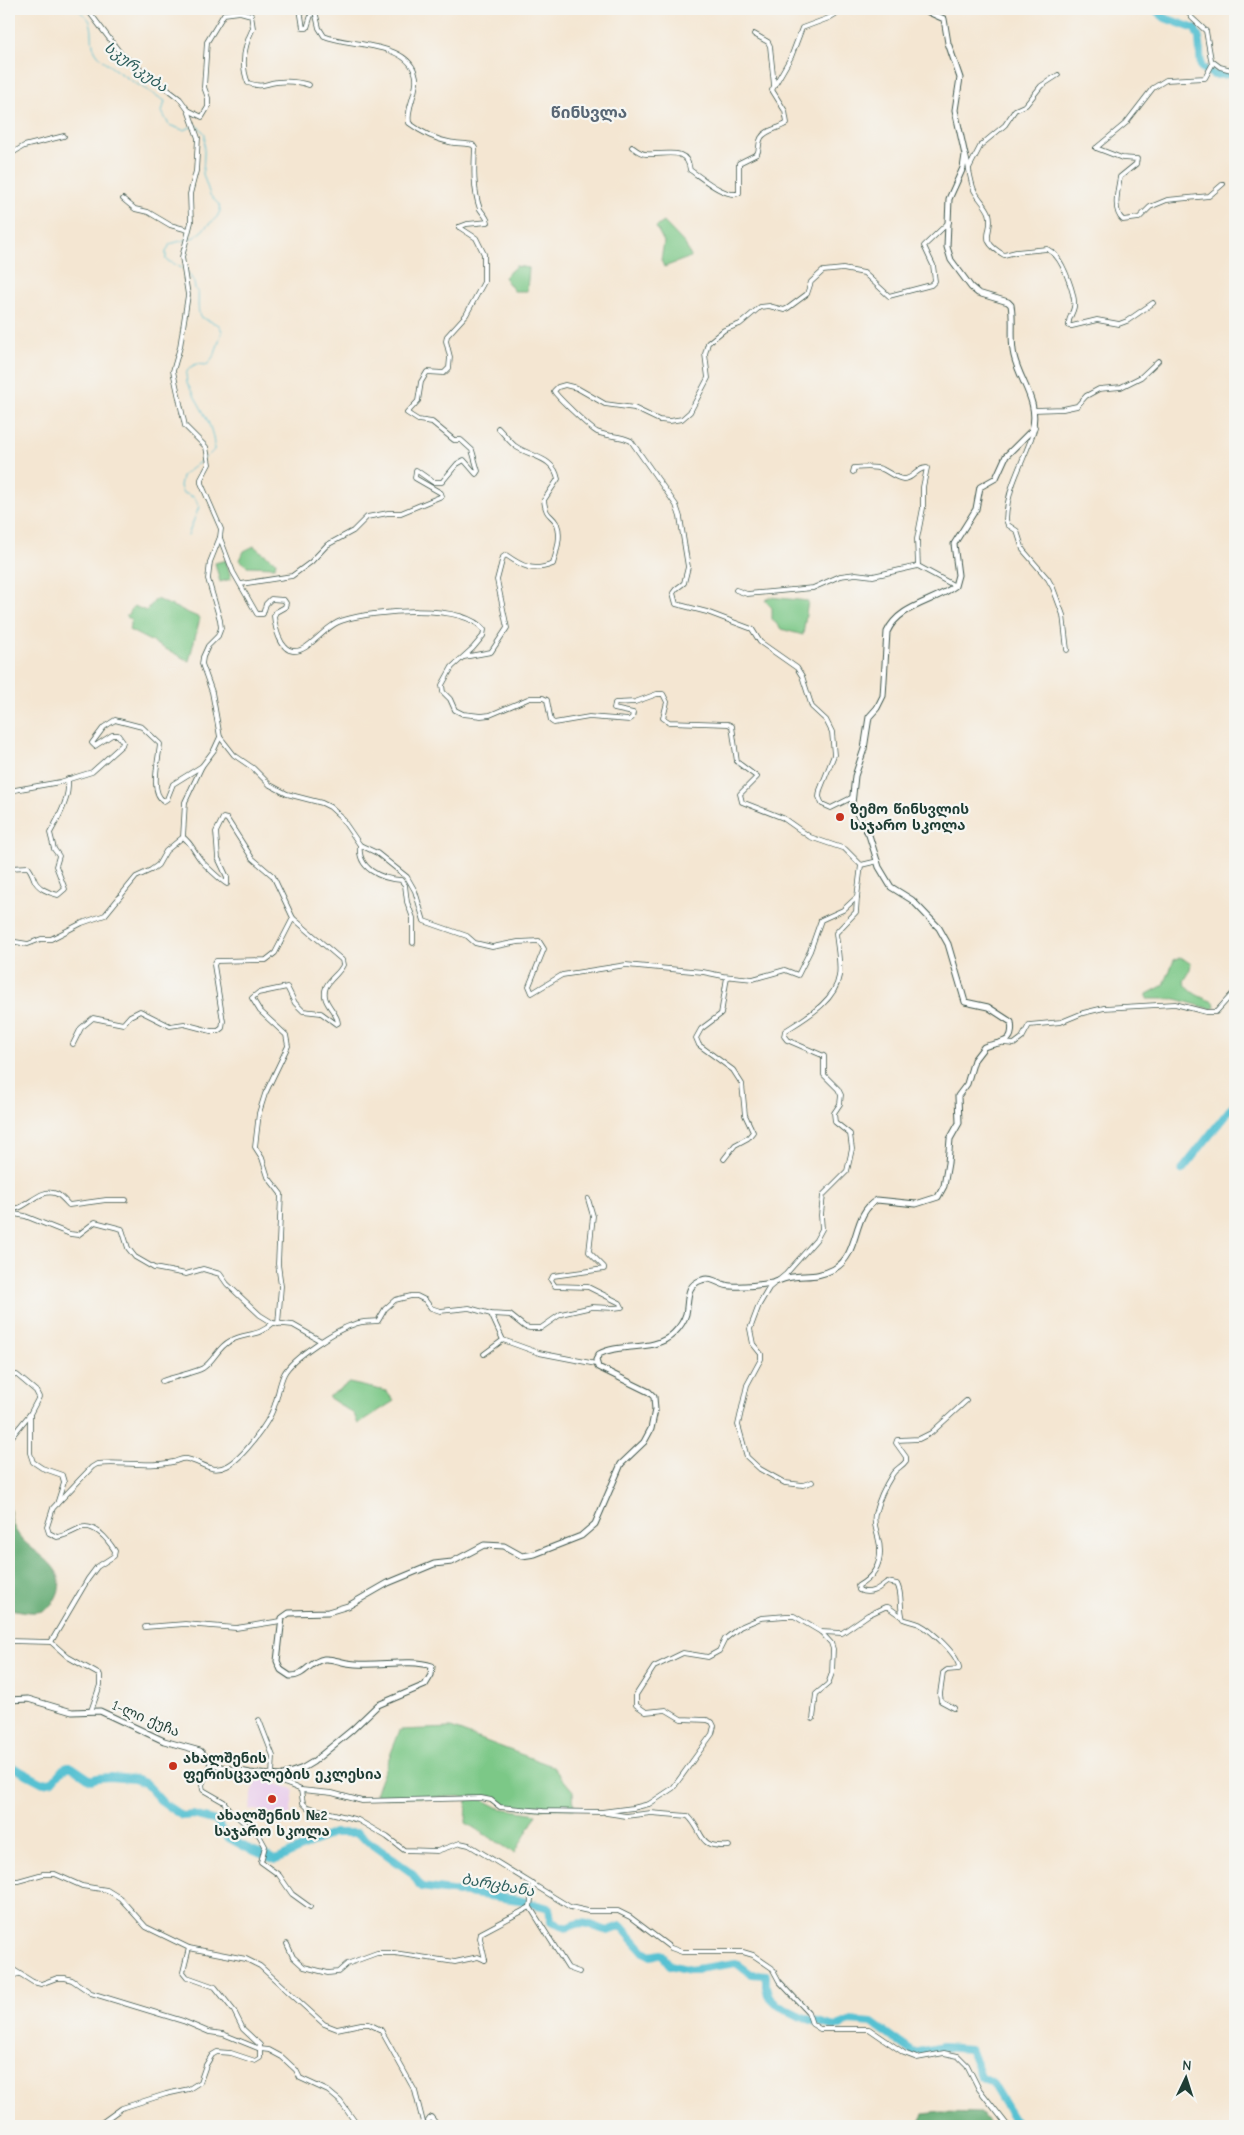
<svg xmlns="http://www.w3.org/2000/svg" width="1244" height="2135" viewBox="0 0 1244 2135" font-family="'Comic Neue','Noto Sans Georgian',sans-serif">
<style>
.built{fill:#ead1ec}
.green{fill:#7cc887;stroke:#4e825e}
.forest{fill:#65ac74;stroke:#427454}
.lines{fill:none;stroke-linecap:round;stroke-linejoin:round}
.stream{stroke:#57c1d2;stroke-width:1}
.river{stroke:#57c1d2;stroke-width:8}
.minor-casing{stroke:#3f564c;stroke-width:5.5}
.tertiary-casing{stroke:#3f564c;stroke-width:7}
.minor{stroke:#fff;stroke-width:4}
.tertiary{stroke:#fff;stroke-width:5}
.poi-dot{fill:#c8321e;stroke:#f6f6f2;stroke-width:2}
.labels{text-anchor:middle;stroke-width:4.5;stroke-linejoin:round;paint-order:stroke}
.poi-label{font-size:14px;font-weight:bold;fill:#1f3d34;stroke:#f6f6f2;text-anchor:start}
.street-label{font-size:14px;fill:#1f3d34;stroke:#f6f6f2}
.water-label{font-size:15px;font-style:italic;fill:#2d5e5c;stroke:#f6f6f2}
.quarter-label{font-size:16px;font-weight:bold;fill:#596775;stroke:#f6f6f2}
</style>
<rect width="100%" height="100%" fill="#f6f6f2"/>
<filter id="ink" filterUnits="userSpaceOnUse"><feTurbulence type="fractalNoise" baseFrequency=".02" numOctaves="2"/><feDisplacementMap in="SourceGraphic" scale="10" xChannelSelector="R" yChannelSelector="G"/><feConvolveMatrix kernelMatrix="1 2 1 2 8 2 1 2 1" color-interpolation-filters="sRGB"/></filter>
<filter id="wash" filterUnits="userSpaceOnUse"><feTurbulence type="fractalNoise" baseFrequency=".0096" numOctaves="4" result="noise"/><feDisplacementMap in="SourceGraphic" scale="20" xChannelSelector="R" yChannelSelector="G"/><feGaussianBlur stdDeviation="1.12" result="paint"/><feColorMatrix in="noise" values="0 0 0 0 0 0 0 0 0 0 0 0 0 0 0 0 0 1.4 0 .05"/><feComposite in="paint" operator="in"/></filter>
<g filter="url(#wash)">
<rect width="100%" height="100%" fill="#f4e6d2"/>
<!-- built -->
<polygon class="built" points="256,1777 270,1779 276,1784 294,1789 290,1817 249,1809"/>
<!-- green -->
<g class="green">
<polygon points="664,222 685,244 691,257 664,267 661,260 664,242 656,227"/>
<polygon points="516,266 529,268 527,291 514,291 504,277"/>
<path d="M254,546c7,7 15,10 22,16l-1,5 -28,-1 -7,-6 4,-9z"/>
<polygon points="226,560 231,579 220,582 215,563"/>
<polygon points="770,597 808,601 803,635 781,629 772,619 772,608 765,600"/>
<polygon points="156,599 200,618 189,661 129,630 131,619 126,617 134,606 146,611"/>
<path d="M1181,957l10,7 -2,9 -5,8c4,12 19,17 30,21l1,5 -4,2 -35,-10h-29v-5l17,-9 10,-25z"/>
<polygon points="349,1383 386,1391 394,1401 358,1424 354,1414 328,1397"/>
<path d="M451,1728l101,38 21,25 1,18c-26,-2 -63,5 -83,-13l-106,2 -10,-4 25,-64z"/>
<polygon points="475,1799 484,1800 499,1808 537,1814 515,1853 466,1823 467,1800"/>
</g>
<!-- forest -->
<g class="forest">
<path d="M9,1493c1,14 0,29 9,41 14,21 57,33 36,67 -9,17 -29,10 -45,8z"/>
<polygon points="940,2112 981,2113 988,2122 986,2126 918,2126 924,2114"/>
</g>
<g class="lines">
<!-- stream -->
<g class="stream">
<path d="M78,9c3,5 10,7 12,13 4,11 0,21 6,30 10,16 52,38 69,49l-3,11 7,13 14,5 14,-5 8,9 -2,40 7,21 9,10 1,6 -3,6 -22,20 -25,7 -4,8v8l16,8"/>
<path d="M186,270l8,12 1,7 3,2c1,10 -1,17 2,26l19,8 3,6 -7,23 -8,11 -11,-1 -7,4 -3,6 1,9c11,21 28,43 27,67l-5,5"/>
<polyline points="188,535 199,507 195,498 182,492 180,486 182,476 206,457"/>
</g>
<!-- river -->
<g class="river">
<polyline points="1154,9 1165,18 1195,29 1199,38 1201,67 1214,75 1232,74 1235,78"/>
<polyline points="1182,1170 1235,1103"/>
<path d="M9,1765l34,18 10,-2 10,-12 5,-2h4l19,13 6,-2 13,-1 24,2 11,4 18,20 19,13 11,-1 23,6 11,16 20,11 29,12 57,-27h24l55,40 9,14 98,13 30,8 2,14 16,6c17,-10 23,-2 41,3l13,-5 23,26 7,4 10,-2 9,11 20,5 46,-7 15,11 15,1v11l2,9 11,11 22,11 34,10 15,-6 22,2 42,30 29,-6 27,2 11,27 10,6 27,44"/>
</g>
</g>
</g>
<g filter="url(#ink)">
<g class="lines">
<!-- minor casing -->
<g class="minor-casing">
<g id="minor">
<path d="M300,9l3,19h4l5,-16 3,-1 4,17 5,8c25,11 86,5 92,41 2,15 -10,30 -7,46 12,9 25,16 40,19 8,2 16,1 24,3l2,3c-1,19 -2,42 5,61 3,5 7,8 8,13l-21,2 -8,3"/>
<polyline points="9,12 11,23 9,29"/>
<polyline points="754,34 768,42 770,46 774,85"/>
<polyline points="1212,61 1220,67 1235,71"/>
<path d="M188,110l14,7 6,-10v-9l-4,-11 3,-45 17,-28 16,-2 11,3 2,13c-9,18 -13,36 -5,55 16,5 15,1 29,-1 11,-1 22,0 32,3"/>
<path d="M632,147c4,3 9,7 14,7 18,2 41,-9 44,16 11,7 36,29 49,23v-30l18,-9c3,-5 1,-11 4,-16 5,-9 19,-9 26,-15l-2,-12 -13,-21 19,-33 11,-29 27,-10 15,-9"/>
<path d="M1096,148l26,10 15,1 -1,5 -16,13c-2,12 -8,34 3,43l16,-2 11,-11 17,-7 42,-4 14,-12"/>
<polyline points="1096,148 1126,123 1153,88 1166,80 1205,78 1212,65 1206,31 1192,18 1186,9"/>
<polyline points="9,155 24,146 64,136"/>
<path d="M966,156c3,11 4,24 8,34 4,8 12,15 15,23 6,20 -14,25 15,42l12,-3 31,-3c3,2 7,4 9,7 8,9 20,40 18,51 -1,7 -7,12 -5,19h3l25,-6 22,4 8,-3 26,-18"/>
<polyline points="969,168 981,145 1005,125 1015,110 1026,105 1041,86 1058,75"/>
<polyline points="123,199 135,209 148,212 170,225 188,230"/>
<polyline points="1034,410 1063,409 1077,406 1086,396 1099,389 1121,387 1141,377 1158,361"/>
<path d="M1035,427c-10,34 -28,57 -29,93l2,5 9,6 6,19 25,29 5,9 10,27 4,35"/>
<path d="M853,472l1,-4c9,-1 19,-2 28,1 7,3 13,9 21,10 10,1 14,-12 24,-11l-4,19v21l-6,31 1,27 37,20"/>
<path d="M220,538l13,34 24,42h6l3,-10 5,-5 13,1 2,3 -1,4 -9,5 -2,4c1,11 6,34 19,35 16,2 31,-26 51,-31 30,-9 119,-18 140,10l-1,6 -10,12 -21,19 -10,18 1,7 7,7 5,11 8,4 18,2 9,-1 40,-17h13l4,2 4,21 3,2 35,-6 40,3 3,-2 1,-5 -19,-4 1,-6 20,-1 22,-8h6l4,8 -4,16 6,4 59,2 4,2 5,36 20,15 -17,17 2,8 41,16 27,19 35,12 16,16 17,-4"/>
<polyline points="241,584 292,576 311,562 327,545 353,531 367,517 388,513 401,513 442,496 441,493 415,478 416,470 433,482 442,482 457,464 464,460 476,474 478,471 472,450 461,440 454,440 432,422 418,420 407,413 418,401 421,382 427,372 444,373 449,368 450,357 446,341 447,336 466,315 484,282 484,254 476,238 459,227"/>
<polyline points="736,590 747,594 813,588 840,576 856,574 873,576 918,566"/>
<path d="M464,657l27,-5 16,-24 -10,-48 6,-23 3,-2c17,12 27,17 47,9 3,-11 9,-28 4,-40 -6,-11 -11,-6 -13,-24l14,-21c-4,-22 -27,-22 -43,-33 -6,-5 -11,-12 -17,-18"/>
<polyline points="220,737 234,755 253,768 270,785 287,794 322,803 330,807 340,816 360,845 377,853 407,877 415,891 424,921 467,936 475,943 492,947 518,942 539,941 544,949 529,986 532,993 562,975 626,965 703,972 723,976 753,979 785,970 798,975 810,951 821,920 843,910 857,897 861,865"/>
<path d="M9,791l51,-9 32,-10 30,-27 1,-3 -5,-7h-6l-17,11 -3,-3 12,-16 11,-7 27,7 18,17c-1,14 -11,49 4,57l3,-2 6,-15 29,-18 12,-16 6,-13 -8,-45 -10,-28 1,-7 5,-11 10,-10 3,-8 -1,-8 -12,-41 2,-17 10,-25 1,-8 -20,-46v-4l8,-15 -3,-17 -21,-21 -12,-55 7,-24 8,-52 -6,-38 9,-35 -1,-28 6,-23 2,-33 -10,-28 -8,-11 -59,-45 -34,-45"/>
<path d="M851,798l-20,10 -9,-4 -3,-7 1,-7 14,-35 -2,-23 -6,-12 -14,-13 -10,-31 -5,-8 -37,-26 -8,-13 -45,-17 -31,-8 -3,-11 3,-4 8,-6 4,-16 -8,-50 -4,-12 -45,-64c-11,-6 -23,-4 -34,-9 -6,-3 -40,-35 -43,-41l4,-4 7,-2 12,3 28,16 29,4 25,12 11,1 12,-2 8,-7 18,-34 -3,-24 3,-11 16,-13 16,-6 20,-17 9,-1 15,4 4,-2 19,-14 4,-12 12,-11 20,-2 21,4 25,23 42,-11 4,-4 -2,-16 -9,-19 25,-24"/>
<path d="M360,845c-3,23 20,34 41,35l4,5 2,17 6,16v25"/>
<path d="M9,868l19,-1c4,5 4,7 6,12 3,9 15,14 24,16l7,-6 -9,-23 3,-10 -5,-7 -4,-16c9,-16 20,-35 18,-54"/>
<polyline points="9,941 28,944 41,939 51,939 82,923 105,915 136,877 151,870 158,865 166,851 183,837"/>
<polyline points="1004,1043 1014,1044 1022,1038 1029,1025 1061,1022 1083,1013 1104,1008 1175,1004 1206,1012 1216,1012 1235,991"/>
<path d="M73,1044l8,-16 12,-10 30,6 7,-8 10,-5 30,15 14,-2 27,7h7l4,-3 1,-7 -9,-56 2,-4 50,-1 9,-7 18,-35 -20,-42 -21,-18 -25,-39 -4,-1 -7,14 2,26 9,19v7c-4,-2 -25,-21 -27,-25 -7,-9 -8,-15 -17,-22l2,-35 17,-36"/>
<polyline points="724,1159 735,1145 748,1138 753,1132 745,1115 742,1084 733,1070 699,1045 696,1038 701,1029 721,1014 727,977"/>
<path d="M9,1209c17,3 30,-23 48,-15 4,2 9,8 12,11l37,-5h20"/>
<polyline points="9,1213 25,1216 70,1234 78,1235 95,1222 122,1229 128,1248 135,1257 154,1268 186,1274 203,1269 220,1274 227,1284 260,1315 273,1323 293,1325 321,1341"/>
<polyline points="491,1314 503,1340 539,1353 596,1364"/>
<path d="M278,1324l3,-38 -3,-22 3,-70 -13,-17 -6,-19 -7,-11 4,-34 6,-19 23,-48 -2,-11 -26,-24 -8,-13 6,-5 29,-6 8,16 8,8 18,2 15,11 2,-1c-1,-13 -18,-20 -12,-36 4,-9 13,-13 17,-22l-1,-5 -49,-42"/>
<polyline points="484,1354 503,1340"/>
<polyline points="9,1375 17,1375 36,1391 39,1397 30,1414 30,1453 33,1462 42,1468 62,1475 64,1482 57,1504"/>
<path d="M162,1381c9,-3 34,-9 41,-13 11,-7 15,-21 27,-27 16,-9 27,-3 43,-18"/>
<polyline points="9,1440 30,1414"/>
<path d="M812,1482l-9,3 -18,-2 -25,-14 -13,-12 -9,-32 9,-40 14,-26v-5l-8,-10 -3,-15 9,-24 10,-17 17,-14 30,-34 6,-11 -1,-14 2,-20 24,-24 5,-22 -2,-15 -15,-12 -1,-9 6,-9 1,-9 -3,-6 -14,-14v-19l-37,-16 -3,-4 1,-5c20,-13 50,-29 54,-55 2,-13 -2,-30 -3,-43l20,-21 1,-14"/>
<polyline points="145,1627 185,1624 236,1628 281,1621"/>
<polyline points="821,1632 842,1633 868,1615 885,1607 888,1607 902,1617"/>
<polyline points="9,1641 51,1642 68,1657 100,1675 100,1685 91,1711"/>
<path d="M51,1642l37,-63 9,-12 17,-11 1,-5c-7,-11 -20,-28 -35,-23 -8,4 -15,8 -23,9l-8,-4 -2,-6 6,-19 39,-41 5,-3c25,-3 50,4 76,-2 5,-1 8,-4 14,-3 15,3 24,15 40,7 16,-8 41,-42 47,-59 4,-11 5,-23 10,-33 8,-16 53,-45 71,-50 7,-3 15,-2 23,-3l7,-12 10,-9 16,-4h6l8,4 6,8 9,3 29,-3 22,6 19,1 15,12 5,1h11l20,-14 31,-7 22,1 8,-1 -2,-4 -32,-16 -33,-1 -4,-6 2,-4 51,-7v-2l-15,-15 4,-36 -5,-17"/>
<path d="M954,1708l-13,-7 -1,-7 3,-21 4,-3 12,-1c1,-13 -28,-39 -40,-45 -5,-2 -11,-3 -16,-5 -4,-12 0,-25 -6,-35l-10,-2c-8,6 -17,14 -28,8l-1,-4c19,-11 26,-27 20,-49 -2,-8 -5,-14 -3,-23 3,-12 10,-28 17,-39 3,-6 10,-8 14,-14v-4l-10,-14 1,-3 22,-1 12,-6 35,-32"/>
<polyline points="259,1720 273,1756 272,1775"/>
<polyline points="211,1762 202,1785 203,1790 224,1802 230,1811 259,1835 265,1846 261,1862 279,1875 292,1894 310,1907"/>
<path d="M269,1775c9,8 21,9 32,15l2,13 4,4 51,13 29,17 17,13 33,1 23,-8 9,2 101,62 18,4h30l12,6 41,31 11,4h61l10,3 19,13 7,13 29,31 4,12 8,5h49l35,24 13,5 27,-5 14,3 9,9 12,24 29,37"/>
<polyline points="301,1790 332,1793 362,1801 481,1798 491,1800 500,1807 543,1811 601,1812 633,1808 649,1804 673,1788 712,1734 714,1726 712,1722 707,1720 681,1719 666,1710 646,1712 636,1705 636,1695 654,1667 683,1653 708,1657 719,1651 725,1639 740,1627 761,1618 786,1616 794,1616 821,1632 831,1643 833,1649 832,1673 828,1684 816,1694 813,1719"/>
<path d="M606,1813l20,3 25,-3 37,3c18,18 8,32 41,30"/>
<polyline points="9,1881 18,1881 43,1874 55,1874 82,1886 107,1890 120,1898 146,1927 189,1948"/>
<polyline points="533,1884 530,1907 568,1968 579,1972"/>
<polyline points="287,1944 293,1957 304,1967 328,1973 338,1972 347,1964 377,1953 394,1953 455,1962 478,1957 485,1960"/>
<polyline points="485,1960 480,1938 481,1933 530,1907"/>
<polyline points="9,1967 33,1982 41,1984 57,1978 65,1978 72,1980 91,1993 183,2021 209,2032 223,2034 260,2049 269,2050 282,2057 296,2070 300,2078 328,2091 340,2101 358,2126"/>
<polyline points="9,1977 18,1974"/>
<polyline points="97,2126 122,2108 166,2094 189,2089 200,2082 206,2065 212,2055 217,2052 231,2053 255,2061 260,2058 260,2045 243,2029 234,2011 215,1987 187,1977 183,1972 189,1948 246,1959 260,1966 324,2024 337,2029 361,2024 369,2024 381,2030 415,2091 424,2126"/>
<polyline points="429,2126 428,2121 431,2117 438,2126"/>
</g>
</g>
<!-- tertiary casing -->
<g class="tertiary-casing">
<path id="tertiary" d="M9,1700l19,-1 44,13 28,-1 64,30 36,10 11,11 10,5 29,6 30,3 23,-8 10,-6 39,-32 26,-25 47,-20 6,-10 1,-9c-25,-8 -58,2 -85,-3 -8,-1 -15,-5 -23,-4 -14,2 -20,18 -34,17l-9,-6 -4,-9 5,-43 7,-5 39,-1 20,-6 40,-23 46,-19 18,-2 32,-17 20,1 18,10 13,-2 46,-18 14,-12 26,-60 23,-22 7,-13 4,-19 -1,-13 -5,-5 -51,-25 -2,-7 3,-6c22,-12 55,-1 75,-21 5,-5 10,-12 12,-19 3,-14 -1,-29 16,-34 11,-4 18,6 29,6 13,1 29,-1 41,-3 5,-1 10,-4 15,-5 18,-4 28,1 47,-9 27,-15 17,-55 43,-69l39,4 22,-7 6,-11 4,-23 2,-24 9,-16 -1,-27 9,-12 7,-24 10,-13c15,-6 31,-1 27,-25l-23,-15 -23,-5 -17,-58 -9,-16 -27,-28 -21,-13 -12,-20 -10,-32 -17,-31 3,-28 9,-27 5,-32 8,-9 6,-12 4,-64c12,-27 47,-30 68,-46l3,-11 -4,-31 22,-35 4,-22 16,-9 10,-22 26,-26c8,-28 -12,-48 -18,-74 -4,-17 0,-34 -3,-51l-3,-3 -30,-9 -7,-6 -20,-27 -4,-13 2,-48 14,-31 2,-13 -10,-45 5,-32 -12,-35 -4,-24 -22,-10"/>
</g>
<!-- minor -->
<use href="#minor" class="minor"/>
<!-- tertiary -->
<use href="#tertiary" class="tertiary"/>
</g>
</g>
<!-- markers -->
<g class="poi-dot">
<circle cx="840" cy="817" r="5"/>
<circle cx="173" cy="1766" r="5"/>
<circle cx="272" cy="1799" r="5"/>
</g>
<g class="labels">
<!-- poi labels -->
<g class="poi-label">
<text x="850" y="814">ზემო წინსვლის<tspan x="850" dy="16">საჯარო სკოლა</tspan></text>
<text x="183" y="1763">ახალშენის<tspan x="183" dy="16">ფერისცვალების ეკლესია</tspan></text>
<text x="272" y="1820" text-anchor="middle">ახალშენის №2<tspan x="272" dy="16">საჯარო სკოლა</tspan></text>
</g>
<!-- street labels -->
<g class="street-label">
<text transform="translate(146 1718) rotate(23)" y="5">1-ლი ქუჩა</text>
</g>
<!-- water labels -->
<g class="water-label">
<text transform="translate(136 67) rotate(36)" y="5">სკურკუბა</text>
<text transform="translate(498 1885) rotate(10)" y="5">ბარცხანა</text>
</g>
<!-- quarter labels -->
<g class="quarter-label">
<text x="589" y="118">წინსვლა</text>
</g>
</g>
<!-- margin -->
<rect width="1244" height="2135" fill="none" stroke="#f6f6f2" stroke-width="30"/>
<!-- north arrow -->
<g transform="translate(1186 2078) rotate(4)" stroke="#f6f6f2" stroke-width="4" paint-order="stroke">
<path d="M0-4L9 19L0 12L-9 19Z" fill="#1f3d34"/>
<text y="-8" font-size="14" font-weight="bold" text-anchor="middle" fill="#1f3d34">N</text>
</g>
</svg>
